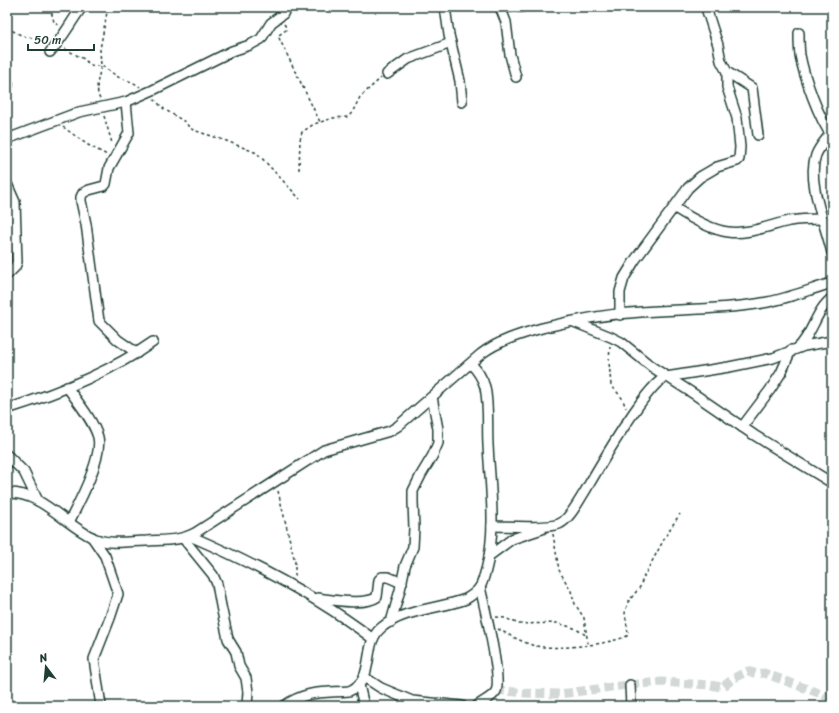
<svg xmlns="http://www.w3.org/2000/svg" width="839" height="713" viewBox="0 0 839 713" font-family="Sriracha,sans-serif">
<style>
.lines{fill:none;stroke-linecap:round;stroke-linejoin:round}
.minor-tunnel{stroke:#d2d8d6;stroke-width:9;stroke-dasharray:9 4.5;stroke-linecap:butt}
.minor-casing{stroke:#1f3d34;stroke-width:12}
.path{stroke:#1f3d34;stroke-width:1.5;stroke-dasharray:3 3;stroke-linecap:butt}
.minor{stroke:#fff;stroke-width:9}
</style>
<rect width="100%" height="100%" fill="#fff"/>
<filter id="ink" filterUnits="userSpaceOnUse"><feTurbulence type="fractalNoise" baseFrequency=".025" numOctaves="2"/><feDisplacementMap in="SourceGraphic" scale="8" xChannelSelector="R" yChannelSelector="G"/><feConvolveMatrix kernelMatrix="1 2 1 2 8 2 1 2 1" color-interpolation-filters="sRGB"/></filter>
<g filter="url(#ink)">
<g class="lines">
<!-- minor-tunnel -->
<polyline class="minor-tunnel" points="496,690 525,693 560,694 619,686 661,682 710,685 721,687 724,686 734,678 748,671 757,674 764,673 832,698"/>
<!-- minor casing -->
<g class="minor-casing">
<g id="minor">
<polyline points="445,7 449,35 460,81 462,102"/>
<polyline points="500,7 506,22 510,55 516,77"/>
<polyline points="510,7 522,7"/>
<polyline points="706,8 718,45 721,61 727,72 752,88 758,135"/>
<path d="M799,33c0,7 0,15 1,22 4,22 19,64 32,81"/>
<path d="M50,52c12,-13 21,-30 32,-45"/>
<polyline points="387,74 408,59 451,43"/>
<polyline points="7,81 8,85"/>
<polyline points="126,102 129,133 109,168 106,184 104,186 89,190 83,193 81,197 81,201 86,224 99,321 118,340 137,353"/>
<path d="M830,134c-5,7 -11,13 -14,21 -10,26 10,71 16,98"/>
<polyline points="7,139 79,112 126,102 153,90 232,51 250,45 261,39 271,23 283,14 286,7"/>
<polyline points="7,184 15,202 17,262 15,267 7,275"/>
<path d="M675,208c14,9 36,22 53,24 19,3 43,-7 61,-11 12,-2 23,-2 34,-2"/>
<polyline points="620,315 620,292 624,278 635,260 688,188 700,177 712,170 717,167 737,161 739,159 740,147 737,118 727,87 727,72"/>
<polyline points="574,322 611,337 621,342 652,367 697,396 754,435 832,483"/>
<path d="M798,348c15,-14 17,-37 34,-50"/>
<path d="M67,387c10,14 26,33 31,50 5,21 -19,66 -29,85"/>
<path d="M7,409c51,-16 102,-36 146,-67"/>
<polyline points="742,427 770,390 781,373 791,350"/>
<polyline points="7,455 24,472 38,501"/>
<path d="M7,493c35,-2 59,34 89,46 15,6 35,2 51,2 17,-1 34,0 48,-8l129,-83 66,-19 8,-5 83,-72c17,-13 40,-20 61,-26 32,-8 66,-14 99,-16 42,-3 85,-2 127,-10 21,-4 44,-13 64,-19"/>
<path d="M492,526c16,0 54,3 67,-2 10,-4 19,-22 25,-31 13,-22 62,-109 82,-116l63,-10 44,-9 31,-12 28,-5"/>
<path d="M190,536c65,28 127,60 183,103"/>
<polyline points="92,537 105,556 118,594 110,618 94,659 101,706"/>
<polyline points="183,538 213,575 217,584 221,606 228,639 236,652 239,666 246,678 248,692 247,706"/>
<polyline points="489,556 512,539 542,529"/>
<path d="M318,598c14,2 47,8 59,-1l2,-17 3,-3h6l14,6"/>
<polyline points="391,622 400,590 405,566 413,547 414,528 413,502 413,491 421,475 433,455 438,443 438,429 432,397"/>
<polyline points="364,677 381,688 412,701 462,706"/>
<polyline points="359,685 364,706"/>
<polyline points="630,685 631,706"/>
<path d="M284,706c23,-16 39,-13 65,-15 28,-11 12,-46 32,-63 22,-19 58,-19 85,-29 5,-3 10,-6 14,-12 3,-5 4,-11 6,-17 11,-40 4,-84 2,-125 -1,-19 1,-39 -3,-58 -3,-10 -7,-16 -14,-23"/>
<path d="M477,706c5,-4 16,-9 19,-15 6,-13 -12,-86 -16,-104"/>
</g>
</g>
<!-- path -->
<g class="path">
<polyline points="50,7 54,22 59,26"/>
<polyline points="691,7 698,10"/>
<polyline points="757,7 765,9"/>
<polyline points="284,24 286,27 286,30 279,35 279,38 320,122"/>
<polyline points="7,28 23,36 47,41"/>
<polyline points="65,49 84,59 90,65 104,67 118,77 134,83 140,87"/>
<polyline points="100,99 98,95 97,84 101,66 100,49 108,7"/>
<polyline points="154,99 164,109 185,122 189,127 193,130 224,140 257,153 300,199"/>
<polyline points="104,116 112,143"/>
<polyline points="63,127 88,145 107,155"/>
<polyline points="299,170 300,140 302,132 314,124 324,121 333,118 347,117 352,113 360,97 381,78"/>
<polyline points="610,346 609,362 611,385 622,398 626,408"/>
<polyline points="278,491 295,562 295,579"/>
<polyline points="553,534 559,570 571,591 575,604 584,618 588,644"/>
<polyline points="496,617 505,618 519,624 557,623 574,628 586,635"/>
<path d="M498,629c11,6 22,12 34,16 20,6 75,0 95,-9l1,-3 -3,-20 3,-11 12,-15 3,-9 25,-46 12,-18"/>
</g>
<!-- minor -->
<use href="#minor" class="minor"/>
</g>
</g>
<!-- margin -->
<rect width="839" height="713" fill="none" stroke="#fff" stroke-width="24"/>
<rect x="12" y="12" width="815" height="689" fill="none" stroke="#1f3d34" stroke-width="1.5" filter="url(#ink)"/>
<!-- north arrow -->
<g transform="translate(46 667) rotate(344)" stroke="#ffffff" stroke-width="3" paint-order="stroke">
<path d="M0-3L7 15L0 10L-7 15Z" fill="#1f3d34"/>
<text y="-6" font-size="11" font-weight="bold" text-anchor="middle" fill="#1f3d34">N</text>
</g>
<!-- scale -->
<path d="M28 44v6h66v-6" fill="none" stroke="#1f3d34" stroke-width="2"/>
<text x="34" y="44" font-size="12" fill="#1f3d34" stroke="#ffffff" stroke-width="3" paint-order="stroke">50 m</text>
</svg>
